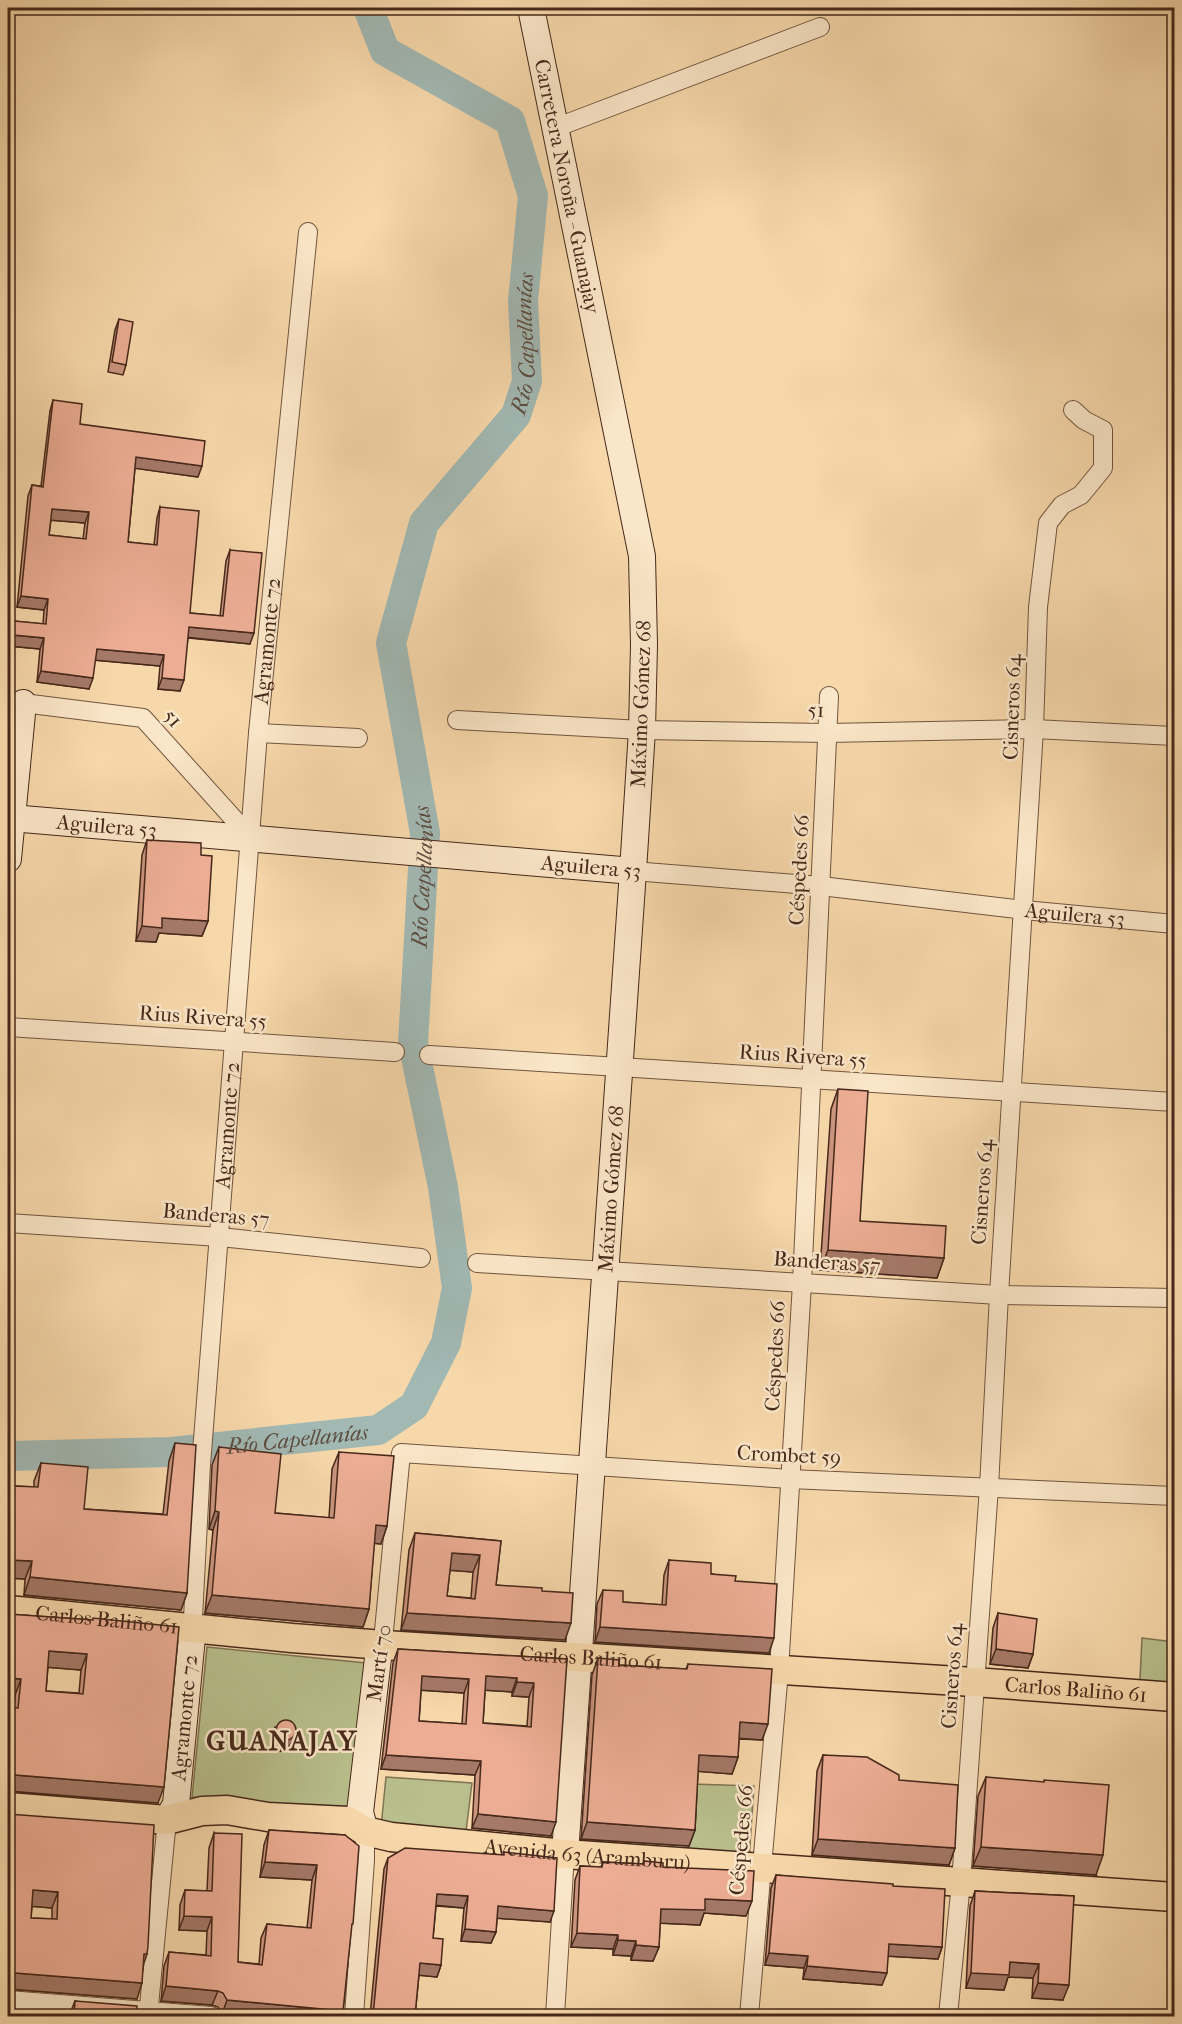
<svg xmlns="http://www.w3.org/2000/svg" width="1182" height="2024" viewBox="0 0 1182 2024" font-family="'IM FELL French Canon',serif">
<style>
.green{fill:#b8bf8c;stroke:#7f7453;stroke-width:1.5}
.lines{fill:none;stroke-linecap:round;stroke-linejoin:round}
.river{stroke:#a1b8b3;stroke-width:30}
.street-casing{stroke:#72543e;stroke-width:20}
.secondary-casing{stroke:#46281a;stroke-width:28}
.primary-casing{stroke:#46281a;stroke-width:31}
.street{stroke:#fae6c8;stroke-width:18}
.secondary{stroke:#fae6c8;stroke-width:26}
.primary{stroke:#f7d8ab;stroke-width:28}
.wall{fill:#cb957f;stroke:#46281a;stroke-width:1.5;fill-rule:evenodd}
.shaded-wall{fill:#a57968;stroke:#46281a;stroke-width:1.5}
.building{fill:#ecad94;stroke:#46281a;stroke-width:1.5;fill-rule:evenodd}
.labels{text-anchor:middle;stroke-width:5;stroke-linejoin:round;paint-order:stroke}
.street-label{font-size:21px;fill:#46281a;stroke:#fae6c8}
.water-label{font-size:22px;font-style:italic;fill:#5d4c40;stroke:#fae6c8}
.district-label{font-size:27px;font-weight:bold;letter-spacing:1.5px;fill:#46281a;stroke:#fae6c8}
</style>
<rect width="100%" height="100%" fill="#f7d8ab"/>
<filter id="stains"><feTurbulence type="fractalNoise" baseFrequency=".00333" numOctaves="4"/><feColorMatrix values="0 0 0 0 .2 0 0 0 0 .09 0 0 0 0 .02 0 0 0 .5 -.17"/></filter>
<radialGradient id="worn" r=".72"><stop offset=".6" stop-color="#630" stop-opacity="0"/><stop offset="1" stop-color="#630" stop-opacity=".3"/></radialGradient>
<!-- green -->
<g class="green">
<polygon points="1142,1638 1174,1642 1174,1702 1139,1699"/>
<polygon points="207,1647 366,1663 347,1813 192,1797"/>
<polygon points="386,1777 472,1783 465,1839 381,1827"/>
<polygon points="692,1784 754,1786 749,1860 688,1856"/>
</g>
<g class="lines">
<!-- river -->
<path class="river" id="s1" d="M8,1456l163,-4 207,-22 36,-24 32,-63 11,-55 -14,-101 -30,-144 12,-210 -34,-190 33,-120 92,-108 11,-34 -4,-80 10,-105 -23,-75 -125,-70 -17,-43"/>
<!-- street casing -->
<g class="street-casing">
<g id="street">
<polyline points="555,128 820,27"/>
<polyline points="23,703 143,718 251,838"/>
<polyline points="457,720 642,730 829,733 1034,729 1174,736"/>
<polyline points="258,733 358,738"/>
<path id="s2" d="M633,871l188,15 203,24 150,14"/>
<polyline points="8,1027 395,1052"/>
<polyline points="429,1055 1174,1102"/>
<polyline points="8,1223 220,1237 421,1258"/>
<polyline points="477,1263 999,1295 1174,1298"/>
<path id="s3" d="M192,1637l9,-172 57,-732 50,-501"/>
<polyline points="383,1641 401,1453 790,1479 1174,1496"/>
<polyline points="8,2000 211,2016"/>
<polyline points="148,2016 167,1820"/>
<polyline points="354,2016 365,1860 365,1831"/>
<polyline points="555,2016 565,1854"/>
<polyline points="749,2016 779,1671 802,1283 829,696"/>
<polyline points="948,2016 961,1882 989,1487 999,1295 1034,729 1038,607 1048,523 1062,505 1081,495 1103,468 1103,430 1084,420 1073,410"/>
</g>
</g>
<!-- secondary casing -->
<g class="secondary-casing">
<g id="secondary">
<path id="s4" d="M531,8l111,548 2,89 -2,85 -9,141 -68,983"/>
<path id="s5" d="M11,818l622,53"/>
<polyline points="8,859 23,703"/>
<path id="s6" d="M167,1820l9,-16 16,-167"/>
<polyline points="365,1831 360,1812 378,1658 383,1641"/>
</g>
</g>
<!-- primary casing -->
<g class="primary-casing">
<g id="primary">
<path id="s7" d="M8,1610l284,28 92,7 590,37 200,15"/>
<path id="s8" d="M8,1807l159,13 35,-9 25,-1 41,7 80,4 17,10 26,6 174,17 609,43"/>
</g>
</g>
<!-- street -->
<use href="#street" class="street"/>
<!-- secondary -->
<use href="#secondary" class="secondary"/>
<!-- primary -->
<use href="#primary" class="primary"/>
</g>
<!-- wall -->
<g class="wall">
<polygon points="119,319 126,365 123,375 108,372 115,330"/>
<path d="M53,400l27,24 118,53 -63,-9 -7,74 26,3 3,-27 3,-11 30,106 30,3 6,-55 4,-11 20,94 -62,-6 -8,53 -22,-2 2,-23 -65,-6 -6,29 -52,-7 3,-33 -31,-3 1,-14 4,-11 29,3 1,-14 -27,-3 11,-111 4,-11 9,1 9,-75zM51,520l34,3 -2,16 -34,-4z"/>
<polygon points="147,840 201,855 208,921 202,936 159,933 156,942 136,941 142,855"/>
<polygon points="838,1089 860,1221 944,1258 937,1278 820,1270 831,1109"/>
<polygon points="175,1443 187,1593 181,1610 24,1595 25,1579 8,1578 8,1503 14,1486 34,1487 34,1481 41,1463 84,1509 163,1514 169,1461"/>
<polygon points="219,1447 275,1513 329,1518 332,1469 339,1452 387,1526 381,1544 374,1543 369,1609 363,1627 205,1613 213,1530 209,1529 212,1465"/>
<path d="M415,1533l86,8 -5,44 46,6 23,49 -164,-10 8,-80zM450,1570l23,2 -2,26 -24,-2z"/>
<polygon points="669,1560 735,1581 769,1653 595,1642 597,1604 603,1590 623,1602 662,1605 664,1575"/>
<polygon points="998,1613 1033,1654 1028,1668 990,1664 993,1628"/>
<path d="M8,1614l85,6 65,183 -150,-12v-84l6,1 1,-13h-7zM48,1667l33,3 -2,23 -33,-2z"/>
<path d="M398,1649l169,10 -16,177 -79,-8 3,-53 -94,-6 12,-106zM421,1690l43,3 -2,31 -43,-3zM485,1690l27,2v4l17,1 -2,29 -44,-3z"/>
<polygon points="598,1658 619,1665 686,1669 688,1664 762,1740 739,1739 738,1757 732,1774 698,1771 695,1830 689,1846 581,1839 592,1675"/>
<polygon points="275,1727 292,1742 287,1750 280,1751 274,1747 272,1737"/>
<polygon points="823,1755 899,1780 955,1848 949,1865 812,1855 817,1771"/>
<polygon points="986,1777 1096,1875 973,1866 978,1796"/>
<path d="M8,1814l139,140 -3,9 -7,36 -128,-10zM32,1906l20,2v11l-21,-1z"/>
<polygon points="269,1830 345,1835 351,1930 343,2011 341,2016 248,2016 222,2014 218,2007 212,2005 161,2001 164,1966 169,1952 206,1955 207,1931 179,1930 180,1905 185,1890 207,1891 209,1848 214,1833 238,1962 259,1964 261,1938 267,1924 307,1928 312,1880 260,1877 264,1845"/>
<polygon points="504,1852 550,1922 497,1918 496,1932 491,1943 461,1941 464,1908 436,1906 433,1938 441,1965 437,1977 419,1975 415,2016 370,2016 384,1869 388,1858 503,1855"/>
<polygon points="644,1861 663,1867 746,1916 704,1913 700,1925 660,1923 659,1947 653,1961 631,1960 631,1956 613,1955 613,1949 571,1947 575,1880 580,1866 601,1867 603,1862 643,1864"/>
<polygon points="776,1875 893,1886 942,1947 938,1959 888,1956 882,1985 803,1979 804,1968 765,1965 771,1888"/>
<polygon points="975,1891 1074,1896 1063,2000 1032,1998 1033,1978 1008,1977 1004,1990 966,1988 970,1906"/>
<polygon points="75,2001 136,2016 69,2016"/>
</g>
<!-- shaded-wall -->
<g class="shaded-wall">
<polygon points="136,457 202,466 198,477 132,468"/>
<polygon points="52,509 89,512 85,523 48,520"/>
<polygon points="21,596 48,599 44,610 17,607"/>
<polygon points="189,627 254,633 250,644 185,637"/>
<polygon points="13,635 44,638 40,649 9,646"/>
<polygon points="97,649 164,655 160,666 93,660"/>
<polygon points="41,671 93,678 89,689 37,682"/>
<polygon points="162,678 184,680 180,691 158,689"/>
<polygon points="162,918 208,921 202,936 159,933 156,942 136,941 142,926"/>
<polygon points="828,1250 944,1258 937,1278 820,1270"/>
<polygon points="215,1511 219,1512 213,1530 209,1529"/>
<polygon points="376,1525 387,1526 381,1544 369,1543"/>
<polygon points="452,1553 480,1555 473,1572 445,1570"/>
<polygon points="8,1560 32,1561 25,1579 8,1578"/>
<polygon points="30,1577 187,1593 181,1610 24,1595"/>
<polygon points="212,1595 369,1609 363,1627 205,1613"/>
<polygon points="407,1613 571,1623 565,1640 401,1630"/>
<polygon points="600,1627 774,1638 769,1653 595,1642"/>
<polygon points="996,1649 1033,1654 1028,1668 990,1664"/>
<polygon points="49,1651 87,1654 81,1670 43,1667"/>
<polygon points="422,1676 469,1679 464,1693 417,1690"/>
<polygon points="486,1676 517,1678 512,1692 481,1690"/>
<polygon points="8,1678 21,1679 15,1695 8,1695"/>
<polygon points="517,1682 534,1683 529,1697 512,1696"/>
<polygon points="740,1722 768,1724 762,1740 735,1738"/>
<polygon points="296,1732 292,1742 287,1750 280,1751 284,1741"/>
<polygon points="386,1755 481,1761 475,1775 381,1769"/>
<polygon points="699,1755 738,1757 732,1774 693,1771"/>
<polygon points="15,1775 164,1787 158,1803 8,1791 8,1776"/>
<polygon points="478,1814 556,1822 551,1836 472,1828"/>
<polygon points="587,1822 695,1830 689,1846 581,1839"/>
<polygon points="818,1839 955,1848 949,1865 812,1855"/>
<polygon points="981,1847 1103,1855 1096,1875 973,1866"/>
<polygon points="265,1862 317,1865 312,1880 260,1877"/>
<polygon points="33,1890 58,1892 52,1908 27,1906"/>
<polygon points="437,1894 468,1896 464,1908 433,1905"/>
<polygon points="705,1899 752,1901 746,1916 704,1913 700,1925 655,1923 661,1909"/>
<polygon points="498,1906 554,1911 550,1922 493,1918"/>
<polygon points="184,1916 212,1917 207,1931 179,1930"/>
<polygon points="465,1929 496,1932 491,1943 461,1941"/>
<polygon points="577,1933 618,1935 613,1949 571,1947"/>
<polygon points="618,1940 636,1941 631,1956 613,1955"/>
<polygon points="889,1944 942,1947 938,1959 884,1956"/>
<polygon points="636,1945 659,1947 653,1961 631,1960"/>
<polygon points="769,1953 808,1956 804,1968 765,1965"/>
<polygon points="1010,1962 1039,1964 1033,1978 1008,1977 1004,1990 966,1988 971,1973"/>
<polygon points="420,1963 441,1965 437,1977 416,1975"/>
<polygon points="807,1966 887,1973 882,1985 803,1979"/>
<polygon points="15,1973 142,1983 137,1999 8,1989 8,1976"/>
<polygon points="1038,1983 1069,1985 1063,2000 1032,1998"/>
<polygon points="166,1986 218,1991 212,2005 161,2001"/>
<polygon points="227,2000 343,2011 341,2016 248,2016 222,2014"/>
</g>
<!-- building -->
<g class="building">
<polygon points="119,319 133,322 126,365 112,362"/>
<path d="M53,400l29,4 -2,20 125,17 -3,25 -66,-9 -8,85 29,3 3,-38 39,4 -9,102 33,3 7,-66 32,3 -8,80 -65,-6 -5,53 -22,-2 2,-23 -67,-6 -4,29 -52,-7 3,-33 -31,-3 1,-14 32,3 2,-25 -27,-3 11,-111 11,2zM52,509l37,3 -3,27 -37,-4z"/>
<polygon points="147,840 201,843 201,855 212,856 208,921 162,918 162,928 142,926"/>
<polygon points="838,1089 868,1091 860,1221 946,1226 944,1258 828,1250"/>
<polygon points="175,1443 196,1445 187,1593 30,1577 32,1561 8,1560 8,1530 11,1531 14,1486 38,1487 41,1463 88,1467 84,1509 167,1515"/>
<polygon points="219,1447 281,1454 275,1513 334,1518 339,1452 394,1456 387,1526 376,1525 369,1609 212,1595 219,1512 215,1511"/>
<path d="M415,1533l86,8 -5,44 46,3v3l31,2 -2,30 -164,-10zM452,1553l28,2 -5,44 -28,-3z"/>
<polygon points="669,1560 711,1563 711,1574 736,1576 735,1581 777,1584 774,1638 600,1627 603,1590 623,1591 623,1602 666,1605"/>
<polygon points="998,1613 1037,1619 1033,1654 996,1649"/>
<path d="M8,1614l85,6v-2l86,9 -15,160 -149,-12 -7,1v-69l10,1 3,-29 -13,-1zM49,1651l38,3 -4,40 -37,-3z"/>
<path d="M398,1649l169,10 -11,163 -78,-8 3,-53 -95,-6zM422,1676l47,3 -3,45 -47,-3zM486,1676l31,2v4l17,1 -3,44 -48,-4z"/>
<polygon points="598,1658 619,1660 619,1665 652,1667 687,1669 688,1664 772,1669 768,1724 740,1722 738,1757 699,1755 695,1830 587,1822"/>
<circle cx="286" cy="1730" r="10"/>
<polygon points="823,1755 867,1757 899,1775 899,1780 958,1785 955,1848 818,1839"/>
<polygon points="986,1777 1044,1782 1044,1780 1109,1785 1103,1855 981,1847"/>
<path d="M8,1814l146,11 -6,121 -1,8h-3l-2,29 -127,-10 -7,3zM33,1890l25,2 -1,27 -26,-1z"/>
<polygon points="269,1830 345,1835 359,1846 353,1924 352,1924 343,2011 227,2000 223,1993 218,1991 166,1986 169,1952 211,1956 212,1917 184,1916 185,1890 212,1891 214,1833 242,1834 238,1962 262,1965 267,1924 311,1928 317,1865 265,1862"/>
<polygon points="405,1848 504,1855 504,1852 557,1858 554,1911 498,1906 496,1932 465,1929 468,1896 437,1894 433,1938 443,1939 441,1965 420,1963 415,2016 373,2016 388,1858"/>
<polygon points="644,1861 663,1863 663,1867 754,1871 752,1901 705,1899 705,1910 661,1909 659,1947 636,1945 636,1941 618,1940 618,1935 577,1933 580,1866 602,1867 603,1862 644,1864"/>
<polygon points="776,1875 893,1884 893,1886 945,1889 942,1947 889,1944 887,1973 807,1966 808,1956 769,1953"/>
<polygon points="975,1891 1074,1896 1069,1985 1038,1983 1039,1964 1010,1962 1009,1975 971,1973"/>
<polygon points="75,2001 137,2006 136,2016 74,2016"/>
</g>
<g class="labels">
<!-- street labels -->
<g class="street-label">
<text dy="7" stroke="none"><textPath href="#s4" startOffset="182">Carretera Noroña - Guanajay</textPath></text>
<text dy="7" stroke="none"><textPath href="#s3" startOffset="999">Agramonte 72</textPath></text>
<text transform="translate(641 704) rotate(-88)" y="7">Máximo Gómez 68</text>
<text transform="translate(1012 707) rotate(-88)" y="7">Cisneros 64</text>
<text transform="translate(816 710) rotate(1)" y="7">51</text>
<text transform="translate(173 718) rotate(48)" y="7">51</text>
<text dy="7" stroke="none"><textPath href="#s5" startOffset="96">Aguilera 53</textPath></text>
<text transform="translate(591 867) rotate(5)" y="7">Aguilera 53</text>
<text transform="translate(799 870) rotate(-87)" y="7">Céspedes 66</text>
<text dy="7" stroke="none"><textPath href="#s2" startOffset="444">Aguilera 53</textPath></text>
<text transform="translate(203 1017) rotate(4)" y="7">Rius Rivera 55</text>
<text transform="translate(803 1056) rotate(4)" y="7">Rius Rivera 55</text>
<text dy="7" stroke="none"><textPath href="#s3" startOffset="513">Agramonte 72</textPath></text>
<text transform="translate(611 1189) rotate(-86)" y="7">Máximo Gómez 68</text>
<text transform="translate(982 1192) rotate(-86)" y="7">Cisneros 64</text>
<text transform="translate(216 1215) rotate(5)" y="7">Banderas 57</text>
<text transform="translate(827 1262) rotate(4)" y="7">Banderas 57</text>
<text transform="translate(775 1356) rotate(-87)" y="7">Céspedes 66</text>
<text transform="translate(789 1455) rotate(3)" y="7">Crombet 59</text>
<text dy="7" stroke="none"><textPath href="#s7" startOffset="99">Carlos Baliño 61</textPath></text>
<text dy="7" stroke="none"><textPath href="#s7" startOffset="585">Carlos Baliño 61</textPath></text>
<text transform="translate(379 1663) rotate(-82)" y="7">Martí 70</text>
<text transform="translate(952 1676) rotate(-86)" y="7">Cisneros 64</text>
<text dy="7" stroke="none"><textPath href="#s7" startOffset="1071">Carlos Baliño 61</textPath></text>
<text dy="7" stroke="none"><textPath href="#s6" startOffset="105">Agramonte 72</textPath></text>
<text transform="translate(741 1840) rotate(-85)" y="7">Céspedes 66</text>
<text dy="7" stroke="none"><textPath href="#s8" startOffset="586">Avenida 63 (Aramburu)</textPath></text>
</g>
<!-- water labels -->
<g class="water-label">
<text dy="8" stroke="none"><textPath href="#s1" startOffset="1533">Río Capellanías</textPath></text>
<text dy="8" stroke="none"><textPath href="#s1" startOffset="957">Río Capellanías</textPath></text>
<text dy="8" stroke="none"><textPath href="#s1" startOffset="290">Río Capellanías</textPath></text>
</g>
<!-- district labels -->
<g class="district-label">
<text x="282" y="1750">GUANAJAY</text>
</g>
</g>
<!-- margin -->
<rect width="1182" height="2024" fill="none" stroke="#f7d8ab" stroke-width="30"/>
<rect x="9" y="9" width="1164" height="2006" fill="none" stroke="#46281a" stroke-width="3"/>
<rect x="15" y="15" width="1152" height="1994" fill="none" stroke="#46281a" stroke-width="1.5"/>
<rect width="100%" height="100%" filter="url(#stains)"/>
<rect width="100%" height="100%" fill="url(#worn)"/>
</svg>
